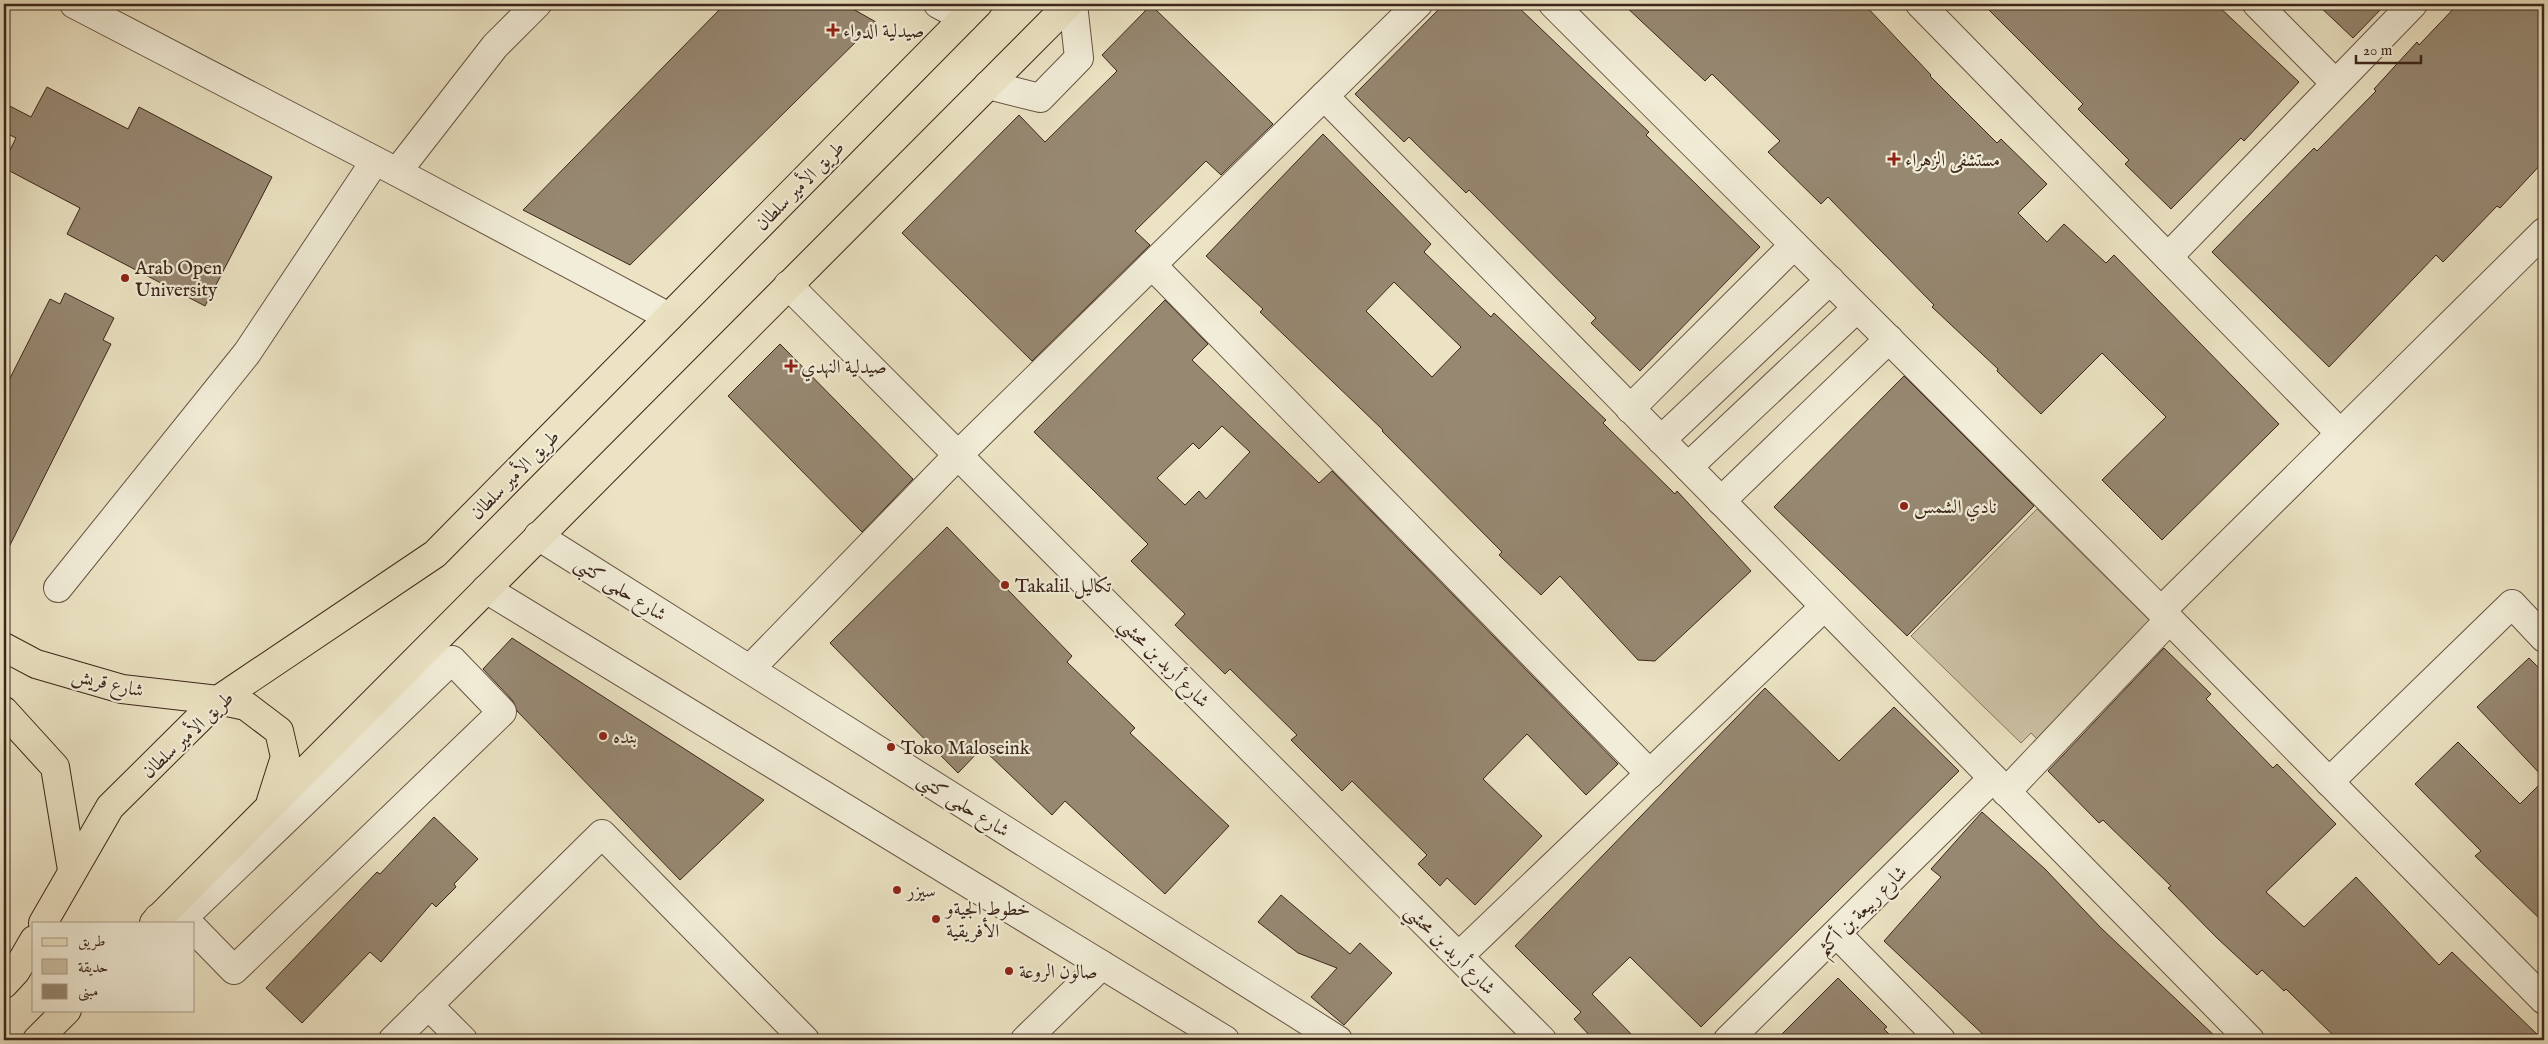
<svg xmlns="http://www.w3.org/2000/svg" width="2548" height="1044" viewBox="0 0 2548 1044" font-family="'IM FELL English',Amiri,serif">
<style>
.green{fill:#cdc3a6;stroke:#847460}
.building{fill:#978872;stroke:#3c261b;fill-rule:evenodd}
.lines{fill:none;stroke-linecap:round;stroke-linejoin:round}
.minor-casing{stroke:#685545;stroke-width:30}
.major-casing{stroke:#3c261b;stroke-width:30}
.minor{stroke:#f2edd8;stroke-width:28}
.major{stroke:#ebe3c3;stroke-width:28}
.poi-dot{fill:#8f2418;stroke:#f2edd8;stroke-width:2}
.labels{text-anchor:middle;stroke-width:4.5;stroke-linejoin:round;paint-order:stroke}
.poi-label{font-size:19px;fill:#3c261b;stroke:#f2edd8;text-anchor:start}
.street-label{font-size:19px;fill:#3c261b;stroke:#f2edd8}
</style>
<rect width="100%" height="100%" fill="#ebe3c3"/>
<filter id="stains"><feTurbulence type="fractalNoise" baseFrequency=".004" numOctaves="4"/><feColorMatrix values="0 0 0 0 .2 0 0 0 0 .09 0 0 0 0 .02 0 0 0 .5 -.17"/></filter>
<radialGradient id="worn" r=".72"><stop offset=".6" stop-color="#630" stop-opacity="0"/><stop offset="1" stop-color="#630" stop-opacity=".3"/></radialGradient>
<!-- green -->
<polygon class="green" points="2037,509 2154,625 2040,742 2031,733 2021,743 1911,636"/>
<!-- building -->
<g class="building">
<polygon points="725,4 844,4 876,22 630,265 523,210"/>
<polygon points="1444,4 1515,4 1649,132 1646,135 1760,247 1640,371 1591,323 1596,318 1469,190 1466,193 1409,137 1404,142 1355,94"/>
<polygon points="1623,4 1864,4 1931,75 1930,76 1997,143 2001,139 2047,184 2018,213 2047,242 2064,224 2106,263 2114,255 2279,424 2162,540 2102,480 2166,417 2102,353 2041,414 1997,371 1998,369 1932,307 1934,305 1828,197 1821,204 1768,152 1780,141 1712,74 1705,81"/>
<polygon points="1983,4 2216,4 2299,82 2244,141 2241,138 2171,209 2125,164 2129,160 2078,109 2083,104"/>
<polygon points="2317,4 2386,4 2353,38"/>
<polygon points="2458,4 2544,4 2544,161 2500,208 2497,206 2443,262 2436,255 2329,367 2212,252 2314,148 2317,151 2376,91 2374,89 2417,42 2419,45"/>
<polygon points="1151,5 1273,124 1221,175 1206,161 1135,231 1150,245 1032,361 902,233 1019,115 1045,142 1117,71 1102,55"/>
<polygon points="47,87 128,129 139,107 272,177 205,306 67,234 80,208 4,168 4,162 16,138 4,132 4,103 31,117"/>
<path d="M1323,134l108,110 -7,8 67,65 3,-4 112,107 -3,3 72,71 2,-3 74,80 -96,90 -17,-1 -78,-84 -19,19 -42,-40 3,-3 -120,-121 1,-1 -123,-118 3,-3 -57,-53zM1394,282l67,65 -29,30 -66,-66z"/>
<polygon points="65,293 114,318 103,340 111,344 4,557 4,390 50,299 60,304"/>
<path d="M1165,300l43,44 -16,16 127,123 13,-12 286,293 -32,31 -59,-61 -44,45 59,57 -67,69 -28,-27 -7,8 -22,-22 9,-9 -75,-74 -10,10 -51,-51 6,-5 -67,-66 -5,5 -50,-49 10,-11 -54,-53 17,-17 -114,-112zM1222,426l28,26 -44,47 -7,-8 -14,14 -28,-27 36,-35 6,6z"/>
<polygon points="780,344 913,479 862,532 728,396"/>
<polygon points="1904,376 2034,506 1907,636 1774,507"/>
<polygon points="947,527 1072,656 1067,662 1135,728 1130,733 1229,826 1165,894 1065,801 1052,815 982,748 958,773 830,643"/>
<polygon points="512,638 764,800 680,880 517,711 513,701 483,669"/>
<polygon points="2164,648 2211,694 2206,699 2273,768 2277,764 2336,824 2266,892 2304,927 2356,877 2439,965 2452,952 2543,1040 2338,1040 2286,989 2284,991 2262,970 2257,975 2217,938 2168,888 2171,886 2103,820 2099,823 2048,771"/>
<polygon points="2529,658 2544,673 2544,778 2477,707"/>
<polygon points="1765,688 1839,761 1894,707 1959,771 1701,1027 1630,957 1592,994 1637,1040 1594,1040 1574,1019 1581,1012 1515,946"/>
<polygon points="2458,742 2520,804 2544,780 2544,923 2475,856 2481,851 2415,784"/>
<polygon points="1982,812 2045,869 2101,928 2219,1040 1989,1040 1884,941 1941,877 1931,869"/>
<polygon points="434,817 478,859 454,884 456,887 436,907 432,903 381,962 370,952 302,1023 266,988 377,872 380,874"/>
<polygon points="1281,895 1350,954 1360,943 1392,973 1344,1025 1311,997 1337,968 1298,953 1258,922"/>
<polygon points="1838,978 1887,1027 1884,1029 1895,1040 1776,1040"/>
</g>
<g class="lines">
<!-- minor casing -->
<g class="minor-casing">
<g id="minor">
<polyline points="74,4 397,172 669,317"/>
<polyline points="938,4 964,18"/>
<polyline points="1553,4 2161,611"/>
<polyline points="1920,4 2340,433"/>
<polyline points="2257,4 2335,83"/>
<polyline points="988,85 1040,98 1079,58 1073,4"/>
<polyline points="1324,96 2250,1040"/>
<polyline points="397,172 495,46 537,4"/>
<polyline points="2544,232 2161,611 2544,1000"/>
<polyline points="2168,257 2413,4"/>
<polyline points="1152,265 1650,774"/>
<polyline points="788,285 1542,1040"/>
<polyline points="1630,409 1794,245"/>
<polyline points="1661,440 1830,280"/>
<polyline points="1688,467 1857,308"/>
<polyline points="1721,501 1889,339"/>
<polyline points="538,536 1338,1040"/>
<polyline points="58,588 247,353 375,161"/>
<polyline points="486,589 1225,1040"/>
<polyline points="750,669 958,455 1418,4"/>
<polyline points="2329,782 2512,604 2544,638"/>
<polyline points="2006,792 2169,620"/>
<polyline points="158,918 183,918 452,660 502,712 234,970 194,929"/>
<polyline points="1837,934 1941,1040"/>
<polyline points="1459,956 1824,607"/>
<polyline points="428,1005 463,1040"/>
<polyline points="393,1040 602,834 805,1040"/>
<polyline points="1025,1040 1102,965"/>
<polyline points="1728,1040 1993,778"/>
</g>
</g>
<!-- major casing -->
<g class="major-casing">
<g id="major">
<polyline points="4,647 36,664 122,689 218,700 246,706 279,731 285,757 271,801"/>
<polyline points="4,711 55,767 72,870"/>
<polyline points="43,923 110,807 218,700 435,554 978,4"/>
<polyline points="154,923 1069,4"/>
<polyline points="4,984 16,971 34,940"/>
<polyline points="37,1040 67,1010"/>
</g>
</g>
<!-- minor -->
<use href="#minor" class="minor"/>
<!-- major -->
<use href="#major" class="major"/>
</g>
<!-- markers -->
<g class="poi-dot">
<path d="M830.5 22.5h5v5h5v5h-5v5h-5v-5h-5v-5h5z"/>
<path d="M1891.5 151.5h5v5h5v5h-5v5h-5v-5h-5v-5h5z"/>
<circle cx="125" cy="278" r="5"/>
<path d="M788.5 358.5h5v5h5v5h-5v5h-5v-5h-5v-5h5z"/>
<circle cx="1904" cy="506" r="5"/>
<circle cx="1005" cy="585" r="5"/>
<circle cx="603" cy="736" r="5"/>
<circle cx="891" cy="747" r="5"/>
<circle cx="897" cy="890" r="5"/>
<circle cx="936" cy="919" r="5"/>
<circle cx="1009" cy="971" r="5"/>
</g>
<g class="labels">
<!-- poi labels -->
<g class="poi-label">
<text x="843" y="37">صيدلية الدواء</text>
<text x="1905" y="166">مستشفى الزهراء</text>
<text x="135" y="274">Arab Open<tspan x="135" dy="22">University</tspan></text>
<text x="801" y="373">صيدلية النهدي</text>
<text x="1914" y="513">نادي الشمس</text>
<text x="1015" y="592">Takalil تكاليل</text>
<text x="613" y="743">بنده</text>
<text x="901" y="754">Toko Maloseink</text>
<text x="907" y="897">سيزر</text>
<text x="946" y="915">خطوط الجيةو<tspan x="946" dy="22">الأفريقية</tspan></text>
<text x="1019" y="978">صالون الروعة</text>
</g>
<!-- street labels -->
<g class="street-label">
<text transform="translate(799 185) rotate(-45)" y="7">طريق الأمير سلطان</text>
<text transform="translate(514 474) rotate(-45)" y="7">طريق الأمير سلطان</text>
<text transform="translate(621 588) rotate(32)" y="7">شارع حلمى كتبى</text>
<text transform="translate(1165 662) rotate(45)" y="7">شارع أربد بن محشي</text>
<text transform="translate(108 682) rotate(13)" y="7">شارع قريش</text>
<text transform="translate(187 734) rotate(-43)" y="7">طريق الأمير سلطان</text>
<text transform="translate(964 804) rotate(32)" y="7">شارع حلمى كتبى</text>
<text transform="translate(1861 910) rotate(-45)" y="7">شارع ربيعة بن أكثم</text>
<text transform="translate(1451 949) rotate(45)" y="7">شارع أربد بن محشي</text>
</g>
</g>
<!-- margin -->
<rect width="2548" height="1044" fill="none" stroke="#ebe3c3" stroke-width="20"/>
<rect x="5" y="5" width="2538" height="1034" fill="none" stroke="#3c261b" stroke-width="2.5"/>
<rect x="10" y="10" width="2528" height="1024" fill="none" stroke="#3c261b"/>
<!-- legend -->
<rect x="32" y="922" width="162" height="90" fill="#f2edd8" stroke="#a99d8c"/>
<rect x="42" y="938" width="25" height="8" fill="#ebe3c3" stroke="#a99d8c"/>
<text x="78" y="946" font-size="15" fill="#3c261b">طريق</text>
<rect x="42" y="959" width="25" height="15" fill="#cdc3a6" stroke="#a99d8c"/>
<text x="78" y="972" font-size="15" fill="#3c261b">حديقة</text>
<rect x="42" y="984" width="25" height="15" fill="#978872" stroke="#a99d8c"/>
<text x="78" y="996" font-size="15" fill="#3c261b">مبنى</text>
<!-- scale -->
<path d="M2356 55v8h65v-8" fill="none" stroke="#3c261b" stroke-width="2.5"/>
<text x="2363" y="55" font-size="15" fill="#3c261b" stroke="#f2edd8" stroke-width="4" paint-order="stroke">20 m</text>
<rect width="100%" height="100%" filter="url(#stains)"/>
<rect width="100%" height="100%" fill="url(#worn)"/>
</svg>
